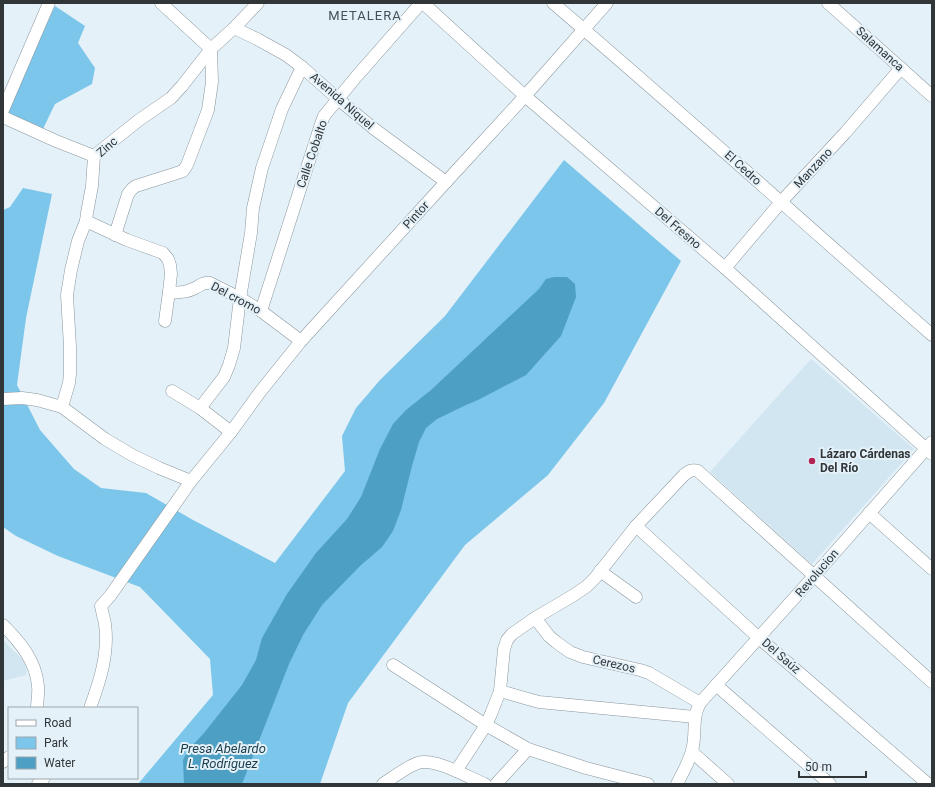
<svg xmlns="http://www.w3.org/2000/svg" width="935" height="787" viewBox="0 0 935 787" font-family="Roboto,sans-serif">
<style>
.built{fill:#d1e6f1}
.green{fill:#7bc6ea}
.water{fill:#4e9fc4}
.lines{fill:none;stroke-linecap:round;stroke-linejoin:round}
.minor-casing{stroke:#8a969d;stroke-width:13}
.minor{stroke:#fff;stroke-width:12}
.poi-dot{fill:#b22354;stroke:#e4f1f8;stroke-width:1.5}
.labels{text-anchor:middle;stroke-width:4;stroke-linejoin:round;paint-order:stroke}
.street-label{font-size:12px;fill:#313639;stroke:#e4f1f8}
.poi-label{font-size:12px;font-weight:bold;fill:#313639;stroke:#e4f1f8;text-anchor:start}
.neighbourhood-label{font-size:13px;letter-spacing:1px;fill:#455056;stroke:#e4f1f8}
.water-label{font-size:13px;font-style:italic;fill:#193d4d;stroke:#e4f1f8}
</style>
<rect width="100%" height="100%" fill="#e4f1f8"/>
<!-- built -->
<g class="built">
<polygon points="811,359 914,449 812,564 710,472"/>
<polygon points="3,640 27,664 26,675 3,681"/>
</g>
<!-- green -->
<g class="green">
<polygon points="55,6 85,26 78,43 95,68 92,84 55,104 42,131 5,115"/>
<polygon points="564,160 681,261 604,403 548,475 465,545 348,703 320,784 138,784 213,695 210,659 140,587 58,556 16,536 3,527 3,210 10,207 23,188 52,194 26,318 17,385 40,430 74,469 101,488 146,493 193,520 275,563 345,471 342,436 356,408 380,380 445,316"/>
</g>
<!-- water -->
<polygon class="water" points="554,277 567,277 575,284 576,297 561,336 526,375 478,400 466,405 437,419 426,428 419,442 412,466 401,510 393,531 382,547 360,566 322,605 303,635 289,664 242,784 184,784 183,760 185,756 191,747 204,733 242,685 256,660 262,638 287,594 316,553 347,519 361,497 380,449 393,424 406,410 431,390 539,289 546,279"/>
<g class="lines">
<!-- minor casing -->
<g class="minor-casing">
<g id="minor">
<polyline points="423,3 525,96 725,268 932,454"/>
<path d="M553,3c128,109 252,221 379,332"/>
<polyline points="828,3 932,96"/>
<polyline points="234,28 257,39 286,55 302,67 338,99 373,128 446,182"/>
<polyline points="3,110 49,3"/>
<polyline points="3,117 56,141 94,156"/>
<path d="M86,221l41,19 36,13 5,6 2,6 1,9 -2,18c8,1 19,0 26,-4 6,-3 8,-6 15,-5l30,15 21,13 40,30"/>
<polyline points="115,235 128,194 132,189 136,186 174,174 183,171 187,165 208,110 212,82 211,49 161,3"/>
<polyline points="725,268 781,202 845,133 901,68"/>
<polyline points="261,311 321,124 324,116 356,77 421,3"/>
<polyline points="165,321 169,292"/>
<polyline points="172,391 200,408"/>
<polyline points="3,399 22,398 37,400 62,407 105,439 132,455 159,468 191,481 231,432 260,392 301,341 446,182 525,96 607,3"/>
<polyline points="62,407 69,383 70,374 70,347 67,295 71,270 78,241 86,221 87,213 92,186 94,156 139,120 171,98 182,86 211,49 234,28 258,3"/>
<polyline points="231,432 200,408 224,377 229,365 234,348 240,298 251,233 253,208 262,168 282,109 302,67"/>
<polyline points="869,513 932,569"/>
<polyline points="636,526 759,638 928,784"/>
<polyline points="600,571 636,597"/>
<polyline points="535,618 549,636 556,642 570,652 583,657 640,670 649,673 700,703"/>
<path d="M3,625c17,17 33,36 35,61 1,7 -1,15 -1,22"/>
<polyline points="393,665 486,725 528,749 586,768 648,784"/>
<polyline points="716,685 830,784"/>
<polyline points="500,691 528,699 539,702 695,717"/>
<path d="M90,708c10,-27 19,-55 15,-84 -1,-6 -3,-12 -4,-18l9,-10 81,-115"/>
<polyline points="692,752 728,784"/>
<polyline points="3,762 9,757"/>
<path d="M456,771l30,-46 5,-11 9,-23 4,-42 3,-9 5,-6 23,-16 39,-23 13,-9 8,-8 41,-52 48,-51c5,-4 8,-6 14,-4l234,211"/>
<polyline points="38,784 44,778"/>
<path d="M383,784c9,-6 25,-18 35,-21 16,-6 51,15 67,21"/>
<polyline points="496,784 528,749"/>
<path d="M677,784c6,-12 14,-25 16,-38 3,-15 -1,-28 7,-43l115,-128 117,-133"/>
</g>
</g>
<!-- minor -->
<use href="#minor" class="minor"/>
</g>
<!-- markers -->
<circle class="poi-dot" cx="812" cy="461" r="4"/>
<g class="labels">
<!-- street labels -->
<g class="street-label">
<text transform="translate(880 49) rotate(42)" y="4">Salamanca</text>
<text transform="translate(342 101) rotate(41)" y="4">Avenida Niquel</text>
<text transform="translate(107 147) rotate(-41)" y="4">Zinc</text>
<text transform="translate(312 154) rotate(-71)" y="4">Calle Cobalto</text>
<text transform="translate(743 168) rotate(42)" y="4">El Cedro</text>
<text transform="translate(813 168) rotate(-47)" y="4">Manzano</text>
<text transform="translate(416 215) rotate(-48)" y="4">Pintor</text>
<text transform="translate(678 228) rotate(41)" y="4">Del Fresno</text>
<text transform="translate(236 298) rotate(28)" y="4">Del cromo</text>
<text transform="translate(817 573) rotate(-49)" y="4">Revolucion</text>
<text transform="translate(781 656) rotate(41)" y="4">Del Saúz</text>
<text transform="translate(614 664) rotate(13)" y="4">Cerezos</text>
</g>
<!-- poi labels -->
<g class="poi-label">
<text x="820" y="458">Lázaro Cárdenas<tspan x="820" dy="14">Del Río</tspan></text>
</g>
<!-- neighbourhood labels -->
<g class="neighbourhood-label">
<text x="365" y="20">METALERA</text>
</g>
<!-- water labels -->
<g class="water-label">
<text x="223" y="753">Presa Abelardo<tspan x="223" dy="15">L. Rodríguez</tspan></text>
</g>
</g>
<!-- border -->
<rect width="935" height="787" fill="none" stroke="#313639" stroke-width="8"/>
<!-- legend -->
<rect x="8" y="707" width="130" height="72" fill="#e4f1f8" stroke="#9ca6ac"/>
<rect x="16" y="720" width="20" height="6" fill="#ffffff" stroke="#9ca6ac"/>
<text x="44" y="727" font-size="12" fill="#313639">Road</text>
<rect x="16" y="737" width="20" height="12" fill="#7bc6ea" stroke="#9ca6ac"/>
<text x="44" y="747" font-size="12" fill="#313639">Park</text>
<rect x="16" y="757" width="20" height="12" fill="#4e9fc4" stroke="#9ca6ac"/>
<text x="44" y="767" font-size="12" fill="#313639">Water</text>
<!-- scale -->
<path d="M799 771v6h67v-6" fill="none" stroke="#313639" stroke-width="2"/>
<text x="805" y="771" font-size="12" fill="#313639" stroke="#e4f1f8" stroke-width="3" paint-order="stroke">50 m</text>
</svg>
